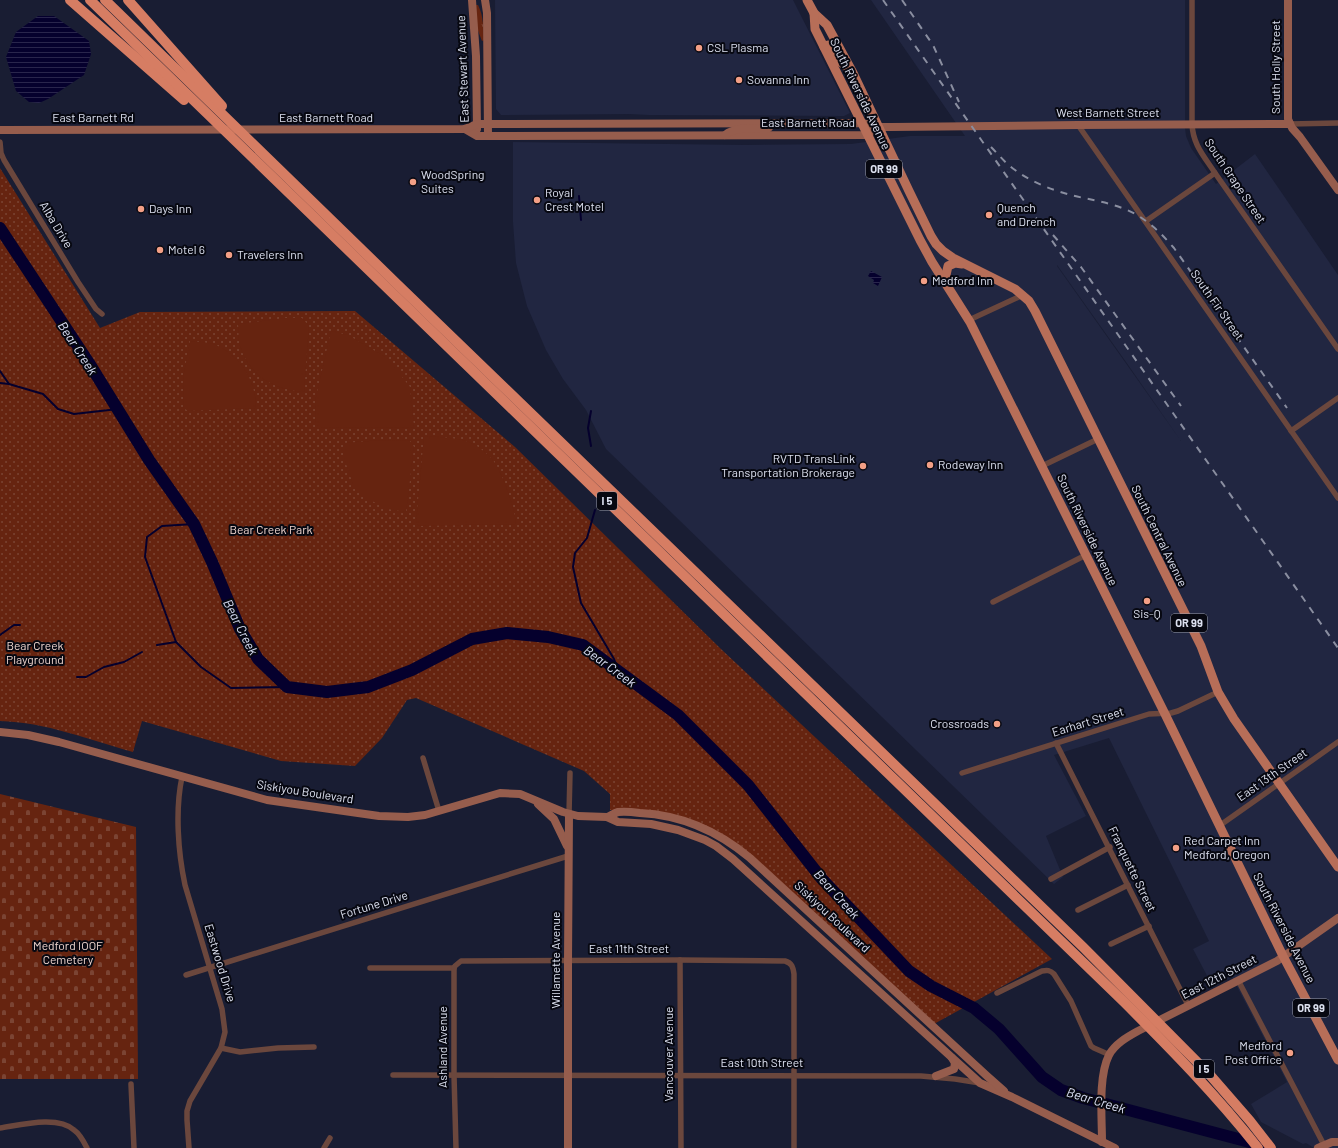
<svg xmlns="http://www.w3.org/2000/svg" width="1338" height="1148" viewBox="0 0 1338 1148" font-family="Barlow,sans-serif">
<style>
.built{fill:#212641;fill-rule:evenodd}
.grass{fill:url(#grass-tufts)}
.cemetery{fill:url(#cemetery-stones)}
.park{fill:url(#park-dots)}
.pitch{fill:#662410}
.water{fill:url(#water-rules)}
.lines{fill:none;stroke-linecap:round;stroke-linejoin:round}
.stream{stroke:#05002d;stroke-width:2}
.river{stroke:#05002d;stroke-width:12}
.street{stroke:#6b473d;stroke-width:5.5}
.secondary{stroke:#965d4d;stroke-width:8}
.primary{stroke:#b76e58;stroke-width:9}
.highway{stroke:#d67d63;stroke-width:10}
.rail{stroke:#8a8ea0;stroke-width:2;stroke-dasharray:7 7;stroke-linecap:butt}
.poi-dot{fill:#f39f86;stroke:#070811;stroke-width:1.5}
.labels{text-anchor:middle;stroke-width:4;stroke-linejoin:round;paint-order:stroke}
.shield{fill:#070811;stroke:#9c9fac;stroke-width:1}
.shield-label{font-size:11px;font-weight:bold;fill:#dce0ef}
.poi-label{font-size:12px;fill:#dce0ef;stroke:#070811;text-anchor:start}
.street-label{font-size:12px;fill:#dce0ef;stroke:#070811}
.park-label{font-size:12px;fill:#eed5ce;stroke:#070811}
.water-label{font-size:13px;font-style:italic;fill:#dbe0f5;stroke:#070811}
</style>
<defs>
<pattern id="grass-tufts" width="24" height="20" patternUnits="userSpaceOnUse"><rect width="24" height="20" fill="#662410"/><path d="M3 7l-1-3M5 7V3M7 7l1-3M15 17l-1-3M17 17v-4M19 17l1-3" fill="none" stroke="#7b4433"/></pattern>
<pattern id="cemetery-stones" width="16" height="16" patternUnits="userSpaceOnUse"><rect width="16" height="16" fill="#662410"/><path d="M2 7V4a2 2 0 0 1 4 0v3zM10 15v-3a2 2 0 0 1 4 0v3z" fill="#7b4433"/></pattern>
<pattern id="park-dots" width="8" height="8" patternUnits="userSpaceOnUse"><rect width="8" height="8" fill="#662410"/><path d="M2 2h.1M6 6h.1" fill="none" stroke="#7b4433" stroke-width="1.8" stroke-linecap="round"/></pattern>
<pattern id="water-rules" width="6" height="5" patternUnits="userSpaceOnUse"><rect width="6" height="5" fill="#05002d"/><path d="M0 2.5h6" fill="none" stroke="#29254c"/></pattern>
</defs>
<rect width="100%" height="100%" fill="#191d33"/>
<!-- built -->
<g class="built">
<polygon points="495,0 793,0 850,113 844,116 649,115 630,114 501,115 496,109"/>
<path d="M871,0h314v128l1,8 5,12 25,36 39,-30 83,121v873h-24l-8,-5 -3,1 -42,-22 -10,-18 36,-22 -55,-105 -19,10 -20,-38 16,-8 -100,-203 -55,17 32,61 -40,20 17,41 -9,7 -448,-435 -20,-39 -23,-31 -17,-29 -19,-44 -11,-43 -3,-41v-80l232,3 106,-1 59,-8h55zM1057,265l69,97 55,79 -124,-175z"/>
</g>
<!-- grass -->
<path class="grass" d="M476,5h2c6,12 5,23 6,35l-2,1 -5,-13z"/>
<!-- cemetery -->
<polygon class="cemetery" points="0,794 136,827 138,1079 0,1079"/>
<!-- park -->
<path class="park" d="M0,168l100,160 40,-16 215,-1 160,136 207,203 330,309 -118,65 -214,-190 -85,-24h-25v-16l-26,-23 -168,-73 -9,2 -25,38 -27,28 -74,-5 -139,-40 -9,31c-43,-12 -88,-30 -133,-31z"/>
<!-- pitch -->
<g class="pitch">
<path d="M286,318h16l7,8 -5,66c-30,-3 -54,-15 -64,-46 -2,-7 -1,-15 -2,-22z"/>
<polygon points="331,331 348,335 387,358 410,387 414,427 382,428 320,427 315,424 316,397"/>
<path d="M190,341c10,1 21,1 30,6 18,9 32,29 35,49 1,3 0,8 0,12l-67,3 -4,-3 -1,-30z"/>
<path d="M424,436c15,1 38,1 51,9 5,3 13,9 17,14 10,12 23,49 24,65l-97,2 -3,-3z"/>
<polygon points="381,440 410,441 414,447 406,512 388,509 368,499 353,484 344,458 344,443"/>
</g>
<!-- water -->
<g class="water">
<polygon points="38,16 54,16 89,41 91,54 84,75 48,99 39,103 29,102 16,91 6,57 16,32"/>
<polygon points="871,271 882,277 878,286 873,283 874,280 868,276"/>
</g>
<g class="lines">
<!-- stream -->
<g class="stream">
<polyline points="579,196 581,220"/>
<polyline points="0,371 9,384"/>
<polyline points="0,383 9,384 43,394 58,409 74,414 118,409"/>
<polyline points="591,446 588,428 591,411"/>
<polyline points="595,510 587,538 575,553 573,567 581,603 614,659 619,672"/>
<polyline points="0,635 14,625 20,625"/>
<polyline points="176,642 145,557 147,537 162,526 194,524"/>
<polyline points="157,645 176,642 201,667 231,688 287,687"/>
<polyline points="77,677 86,677 104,667 124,662 142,652"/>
</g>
<!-- river -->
<polyline class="river" points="0,228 89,363 149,460 194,524 212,562 240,629 258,659 287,687 327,692 368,687 412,670 472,639 507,633 548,637 583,645 678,715 748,785 822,879 909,971 931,986 974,1008 999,1029 1042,1077 1061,1090 1083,1098 1261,1145"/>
<!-- street -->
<g class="street">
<path d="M1192,0v124c1,21 12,32 23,49l123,176"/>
<polyline points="1290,124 1338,123"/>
<polyline points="1078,125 1338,498"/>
<polyline points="0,142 1,153 4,160 78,282 96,309 102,314"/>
<polyline points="1146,221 1215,173"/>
<polyline points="969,320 1023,295"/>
<polyline points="1291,431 1338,398"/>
<polyline points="1042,466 1098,439"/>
<polyline points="993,602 1086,555"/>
<polyline points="1056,743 1188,1005"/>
<polyline points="423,758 439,811"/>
<polyline points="962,773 1149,714 1171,713 1178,711 1218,692"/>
<path d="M182,777c-7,33 -4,75 3,108l37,124 3,23 -4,16 -31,53 -3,10v9l2,28"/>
<polyline points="569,814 570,773"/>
<polyline points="1219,826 1338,742"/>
<polyline points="1051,879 1110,847"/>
<polyline points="1078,910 1128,885"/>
<polyline points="1111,944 1149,926"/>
<polyline points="680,960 681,1148"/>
<polyline points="370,968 454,968"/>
<polyline points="186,975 568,856"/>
<polyline points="1238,980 1324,1145"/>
<path d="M997,993l45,-22c5,-1 8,-1 12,3l17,27 20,45 3,2 16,7"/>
<polyline points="221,1048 240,1052 278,1048 314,1047"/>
<polyline points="393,1075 921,1076 955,1079 980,1083"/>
<polyline points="131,1084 134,1148"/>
<path d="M0,1128c20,-3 58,-13 74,2 6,4 10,12 13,18"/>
<polyline points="324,1148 330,1138"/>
<path d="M456,1148l-2,-73v-107l1,-2 6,-5 219,-1 105,1c7,2 8,6 9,13v174"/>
</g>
<!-- secondary -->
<g class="secondary">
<polyline points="472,0 476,56 477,129"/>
<polyline points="485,0 487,13 488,136"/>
<polyline points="1288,0 1288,119 1292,128 1300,137 1338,190"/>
<polyline points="465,129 477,136 867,135 879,127"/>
<polyline points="0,130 465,129 477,124 862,123 879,127 891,127 1078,125 1290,124"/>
<path d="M725,135c11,-9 27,-6 41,-6l3,-1v-5"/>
<polyline points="0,732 28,735 59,742 267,800 379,816 408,817 425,815 500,793 520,794 563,812 578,816 607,817 618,822 651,824 678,830 705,840 716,846 733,859 980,1083 1012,1097 1115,1148"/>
<polyline points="538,804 554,819 567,846"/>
<path d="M607,817c3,-1 7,-4 11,-5 7,-1 15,0 22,1 41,2 79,19 110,45l237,218 17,15"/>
<polyline points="936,1076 954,1069 955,1063 952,1058"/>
<path d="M1102,1142c0,-25 -4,-65 7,-87 6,-11 18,-18 29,-24l139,-70 61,-43"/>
<polyline points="568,1148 568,961 569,814"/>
<polyline points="1318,1148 1332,1142 1338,1142"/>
</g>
<!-- primary -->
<g class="primary">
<polyline points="807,0 814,13 827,25 853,73 909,191 931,236 936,244 943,251 953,258 1015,289 1029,301 1035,311 1201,646 1218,692 1234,719 1338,867"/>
<polyline points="814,13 815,29 920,240 932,262 970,322 1165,714 1283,956 1338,1060"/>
<polyline points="824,47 828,45 831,46 838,60 848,68"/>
<polyline points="948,283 946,275 948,266 955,263 962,264"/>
</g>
<!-- highway -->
<g class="highway">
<polyline points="70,0 184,100"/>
<path d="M90,0l1034,1002c47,47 93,94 134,146"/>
<polyline points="105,0 398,285 1083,947 1210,1075 1250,1121 1271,1148"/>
<polyline points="128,0 222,106"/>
</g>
<!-- rail -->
<g class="rail">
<polyline points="883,0 1338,648"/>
<polyline points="902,0 933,45 959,102"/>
<path d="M991,147c8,8 15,17 24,23 16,12 37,20 56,25 19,5 38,7 56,15 19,8 34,23 47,38l113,160"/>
<polyline points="1053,235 1081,267 1181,406"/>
</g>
</g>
<!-- markers -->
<g class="poi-dot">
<circle cx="699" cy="48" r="4"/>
<circle cx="739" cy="80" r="4"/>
<circle cx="413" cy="182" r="4"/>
<circle cx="537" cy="200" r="4"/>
<circle cx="141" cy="209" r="4"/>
<circle cx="989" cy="215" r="4"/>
<circle cx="160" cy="250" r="4"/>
<circle cx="229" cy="255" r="4"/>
<circle cx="924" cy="281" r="4"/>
<circle cx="930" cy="465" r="4"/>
<circle cx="863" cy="466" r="4"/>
<circle cx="1147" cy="601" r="4"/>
<circle cx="997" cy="724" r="4"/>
<circle cx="1176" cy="848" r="4"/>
<circle cx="1290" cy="1053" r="4"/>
</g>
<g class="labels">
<!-- shield labels -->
<g class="shield">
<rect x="866" y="160" width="36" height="18" rx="3"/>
<rect x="597" y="492" width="20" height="18" rx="3"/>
<rect x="1171" y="614" width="36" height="18" rx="3"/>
<rect x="1293" y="999" width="36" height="18" rx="3"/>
<rect x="1194" y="1060" width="20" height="18" rx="3"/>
</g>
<g class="shield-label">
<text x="884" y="173">OR 99</text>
<text x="607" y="505">I 5</text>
<text x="1189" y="627">OR 99</text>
<text x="1311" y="1012">OR 99</text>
<text x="1204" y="1073">I 5</text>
</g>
<!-- poi labels -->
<g class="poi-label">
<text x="707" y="52">CSL Plasma</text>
<text x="747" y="84">Sovanna Inn</text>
<text x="421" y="179">WoodSpring<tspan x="421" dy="14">Suites</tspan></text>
<text x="545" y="197">Royal<tspan x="545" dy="14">Crest Motel</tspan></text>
<text x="997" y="212">Quench<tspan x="997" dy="14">and Drench</tspan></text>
<text x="149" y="213">Days Inn</text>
<text x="168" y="254">Motel 6</text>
<text x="237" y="259">Travelers Inn</text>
<text x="932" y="285">Medford Inn</text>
<text x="855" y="463" text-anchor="end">RVTD TransLink<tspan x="855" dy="14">Transportation Brokerage</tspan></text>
<text x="938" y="469">Rodeway Inn</text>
<text x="1147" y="618" text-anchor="middle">Sis-Q</text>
<text x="989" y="728" text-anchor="end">Crossroads</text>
<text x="1184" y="845">Red Carpet Inn<tspan x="1184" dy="14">Medford, Oregon</tspan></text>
<text x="1282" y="1050" text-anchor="end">Medford<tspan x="1282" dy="14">Post Office</tspan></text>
</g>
<!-- street labels -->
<g class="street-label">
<text transform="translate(1276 67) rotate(-90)" y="4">South Holly Street</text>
<text transform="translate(463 69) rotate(-92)" y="4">East Stewart Avenue</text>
<text transform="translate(860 94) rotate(64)" y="4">South Riverside Avenue</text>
<text x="1108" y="117">West Barnett Street</text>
<text x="93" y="122">East Barnett Rd</text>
<text x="326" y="122">East Barnett Road</text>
<text x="808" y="127">East Barnett Road</text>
<text transform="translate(1235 181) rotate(56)" y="4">South Grape Street</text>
<text transform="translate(56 225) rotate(59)" y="4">Alba Drive</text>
<text transform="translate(1217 305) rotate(55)" y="4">South Fir Street</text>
<text transform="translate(1087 530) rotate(64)" y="4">South Riverside Avenue</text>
<text transform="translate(1159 536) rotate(64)" y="4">South Central Avenue</text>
<text transform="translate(1088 722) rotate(-17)" y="4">Earhart Street</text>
<text transform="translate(1272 775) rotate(-35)" y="4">East 13th Street</text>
<text transform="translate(305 792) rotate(9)" y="4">Siskiyou Boulevard</text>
<text transform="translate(1132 869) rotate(64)" y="4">Franquette Street</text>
<text transform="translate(374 905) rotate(-17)" y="4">Fortune Drive</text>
<text transform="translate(832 917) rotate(43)" y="4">Siskiyou Boulevard</text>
<text transform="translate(1284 928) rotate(63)" y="4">South Riverside Avenue</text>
<text x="629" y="953">East 11th Street</text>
<text transform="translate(556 960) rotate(-90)" y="4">Willamette Avenue</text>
<text transform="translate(220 963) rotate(73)" y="4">Eastwood Drive</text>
<text transform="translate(1219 977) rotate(-27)" y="4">East 12th Street</text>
<text transform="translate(443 1047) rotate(-90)" y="4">Ashland Avenue</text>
<text transform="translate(669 1054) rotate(-90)" y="4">Vancouver Avenue</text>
<text x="762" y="1067">East 10th Street</text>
</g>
<!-- park labels -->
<g class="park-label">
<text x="271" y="534">Bear Creek Park</text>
<text x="35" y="650">Bear Creek<tspan x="35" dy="14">Playground</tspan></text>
<text x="68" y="950">Medford IOOF<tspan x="68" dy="14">Cemetery</tspan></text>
</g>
<!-- water labels -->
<g class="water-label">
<text transform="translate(78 348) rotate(57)" y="5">Bear Creek</text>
<text transform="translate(241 627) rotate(63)" y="5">Bear Creek</text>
<text transform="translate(610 666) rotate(36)" y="5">Bear Creek</text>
<text transform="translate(837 894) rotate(48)" y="5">Bear Creek</text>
<text transform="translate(1096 1100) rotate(17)" y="5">Bear Creek</text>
</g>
</g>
</svg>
